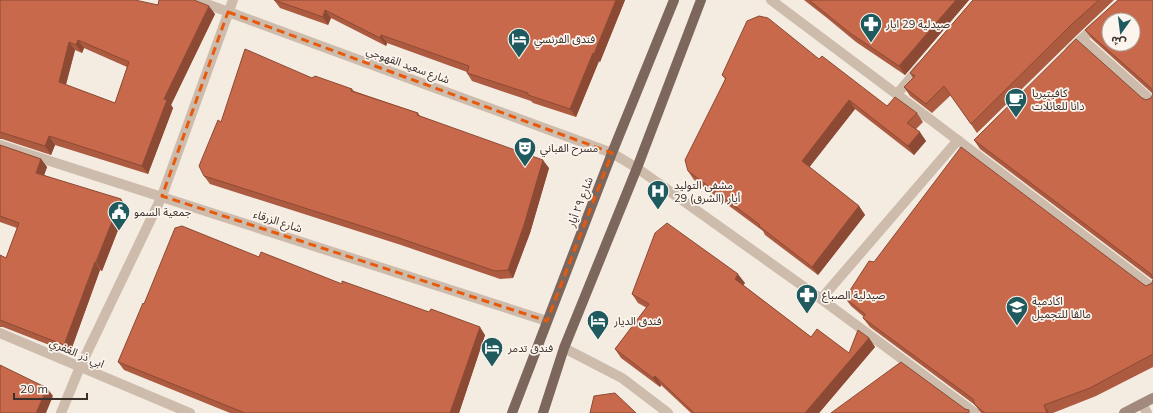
<svg xmlns="http://www.w3.org/2000/svg" width="1153" height="413" viewBox="0 0 1153 413" font-family="Mulish,'Noto Sans Arabic',sans-serif">
<style>
.lines{fill:none;stroke-linecap:round;stroke-linejoin:round}
.street{stroke:#cdbbac;stroke-width:10}
.secondary{stroke:#a18a7d;stroke-width:10}
.primary{stroke:#7d675c;stroke-width:10}
.wall{fill:#ac5a40;fill-rule:evenodd}
.shaded-wall{fill:#8c4a34}
.building{fill:#c8694b;stroke:#8c4a34;fill-rule:evenodd}
.marked{fill:none;stroke:#e8590c;stroke-width:3;stroke-dasharray:8 5;stroke-linejoin:round}
.labels{text-anchor:middle;stroke-width:3.5;stroke-linejoin:round;paint-order:stroke}
.poi-label{font-size:11px;fill:#3b302b;stroke:#fbf5ee;text-anchor:start}
.street-label{font-size:11px;fill:#3b302b;stroke:#fbf5ee}
</style>
<rect width="100%" height="100%" fill="#f4ebe1"/>
<g class="lines">
<!-- street -->
<g class="street">
<polyline points="196,0 612,153 637,168 821,299 975,413"/>
<path d="M771,0c128,95 255,192 382,288"/>
<polyline points="1082,39 1153,102"/>
<polyline points="1070,50 1098,24"/>
<polyline points="898,93 920,67"/>
<polyline points="0,145 547,321"/>
<polyline points="821,299 958,140"/>
<polyline points="0,333 190,413"/>
<polyline points="564,348 622,378 668,413"/>
<polyline points="1142,404 1147,413"/>
<polyline points="61,413 80,367 162,196 233,0"/>
</g>
<!-- secondary -->
<polyline class="secondary" points="1124,413 1153,398"/>
<!-- primary -->
<g class="primary">
<polyline points="512,413 612,153 674,0"/>
<polyline points="543,413 564,348 637,168 701,0"/>
</g>
</g>
<!-- wall -->
<g class="wall">
<path d="M0,0l158,5 57,9 -44,91 2,3 -25,66 -93,-29 -4,10 -49,-16h-2zM84,48l43,19 -12,36 -49,-18 9,-35 7,3z"/>
<polygon points="274,0 625,0 600,62 599,61 576,117 533,103 531,101 472,81 467,73 467,72 387,43 386,46 331,18 328,25 280,8"/>
<polygon points="804,0 969,0 905,75 856,42 827,18"/>
<polygon points="973,0 1114,0 1078,34 977,133 951,95 932,113 910,96 904,87 913,78 910,73"/>
<polygon points="1118,0 1153,94 1092,39 1085,30"/>
<polygon points="819,59 887,106 917,113 923,122 916,129 926,141 914,155 855,109 809,167 859,206 865,215 818,275 765,235 763,231 694,180 688,171 725,79 722,75"/>
<polygon points="312,78 352,89 354,91 418,113 420,116 549,168 530,233 513,278 500,279 401,245 210,184 204,176 221,122"/>
<polygon points="1142,98 1146,100 1151,98 1153,280 980,149 974,140"/>
<polygon points="0,145 41,159 47,167 44,175 127,207 102,271 100,270 70,353 3,327 0,327 0,255 6,258 17,228 0,222"/>
<polygon points="874,262 1143,284 1146,286 1152,283 1153,280 1153,367 1096,396 1053,413 981,413 975,405 870,327 863,318 864,317 851,306 845,298"/>
<polygon points="745,283 743,285 811,337 849,353 869,338 875,347 819,413 691,413 661,385 660,387 621,358 615,349 647,308 638,303 632,294"/>
<polygon points="342,284 485,335 459,413 230,413 124,370 118,362 144,304"/>
</g>
<!-- shaded-wall -->
<g class="shaded-wall">
<polygon points="616,0 625,0 600,62 594,54"/>
<polygon points="956,0 969,0 905,75 899,66"/>
<polygon points="209,6 215,14 171,105 173,108 148,174 142,166 164,99"/>
<polygon points="325,10 331,18 328,25 323,17"/>
<polygon points="381,35 387,43 386,46 380,38"/>
<polygon points="78,40 84,48 82,53 76,45"/>
<polygon points="69,42 75,50 64,91 59,82"/>
<polygon points="593,53 599,61 576,117 570,109"/>
<polygon points="849,100 855,109 808,169 802,161"/>
<polygon points="920,132 926,141 914,155 908,146"/>
<polygon points="49,136 55,145 51,155 45,146"/>
<polygon points="41,159 47,167 42,181 36,173"/>
<polygon points="543,160 549,168 530,233 513,278 508,270"/>
<polygon points="121,199 127,207 102,271 96,262"/>
<polygon points="859,206 865,215 818,275 812,267"/>
<polygon points="95,262 100,270 70,353 64,345"/>
<polygon points="738,274 745,283 741,288 735,279"/>
<polygon points="480,327 485,335 459,413 450,413"/>
<polygon points="869,338 875,347 819,413 805,413"/>
<polygon points="655,376 661,385 660,387 653,378"/>
<polygon points="47,388 53,396 46,413 36,413"/>
<polygon points="1044,405 1049,413 1047,413"/>
</g>
<!-- building -->
<g class="building">
<path d="M0,0h135l23,5 1,-5h35l15,6 -45,93 3,1 -25,66 -93,-30 -4,10 -45,-14zM78,40l51,22 -14,41 -56,-21 10,-40 7,3z"/>
<polygon points="274,0 616,0 594,54 593,53 570,109 528,95 528,93 467,73 469,66 381,35 380,38 325,10 323,17"/>
<polygon points="809,0 956,0 899,66 850,33"/>
<polygon points="973,0 1099,0 1071,25 971,124 944,86 926,104 904,87 915,76 910,73"/>
<path d="M1118,0h35v94l-2,-6 -66,-58zM1109,20h24v24h-24z"/>
<polygon points="759,16 768,18 819,59 822,56 887,106 895,97 917,113 907,123 920,132 908,146 849,100 802,161 859,206 812,267 759,226 760,225 688,171 685,160 726,78 722,75 747,21"/>
<polygon points="1076,39 1142,98 1146,100 1151,98 1153,94 1153,279 1151,274 974,140"/>
<polygon points="245,49 312,78 315,76 352,89 351,91 418,113 417,115 543,160 524,225 508,270 495,271 396,237 204,176 199,166 218,120 221,122"/>
<polygon points="0,145 41,159 36,173 121,199 96,262 95,262 64,345 0,320 0,255 6,258 19,223 0,216"/>
<polygon points="961,147 1143,284 1146,286 1152,283 1153,280 1153,354 1090,388 1044,405 1047,413 985,413 975,405 973,399 863,318 865,314 845,298 869,261 874,262"/>
<polygon points="667,223 738,274 735,279 811,337 817,329 849,353 858,330 869,338 805,413 694,413 655,376 653,378 615,349 649,304 632,294 655,233"/>
<polygon points="182,226 259,257 261,252 342,284 342,281 429,312 431,309 480,327 450,413 245,413 118,362 143,303 144,304 175,228"/>
<polygon points="901,362 965,409 969,410 969,413 831,413"/>
<polygon points="0,365 47,388 36,413 0,413"/>
<polygon points="615,393 636,413 590,413 594,396"/>
</g>
<!-- marked area -->
<path class="marked" d="M228,12l384,141 -65,168 -385,-125z"/>
<!-- icons -->
<defs>
<g id="pharmacy-pin" transform="scale(1.15)"><path d="M0 17L-7.5 6A9.5 9.5 0 1 1 7.5 6Z" fill="#1f5a5e" stroke="#fbf5ee"/><path d="M-2-6h4v4h4v4h-4v4h-4v-4h-4v-4h4Z" fill="#fff"/></g>
<g id="hotel-pin" transform="scale(1.15)"><path d="M0 17L-7.5 6A9.5 9.5 0 1 1 7.5 6Z" fill="#1f5a5e" stroke="#fbf5ee"/><path d="M-6-4.5h1.5V1H6V5H4.5V3h-9V5H-6ZM-4 0a1.8 1.8 0 1 1 3.6 0ZM.5 0V-2.5h3Q6-2.5 6 0Z" fill="#fff"/></g>
<g id="cafe-pin" transform="scale(1.15)"><path d="M0 17L-7.5 6A9.5 9.5 0 1 1 7.5 6Z" fill="#1f5a5e" stroke="#fbf5ee"/><path d="M-5.5-4.5H6V0H3Q3 3.5 0 3.5H-2.5Q-5.5 3.5-5.5 0ZM3-3.2v2h1.7v-2ZM-6 4.5H4V6H-6Z" fill="#fff"/></g>
<g id="theatre-pin" transform="scale(1.15)"><path d="M0 17L-7.5 6A9.5 9.5 0 1 1 7.5 6Z" fill="#1f5a5e" stroke="#fbf5ee"/><path d="M-5-5.5Q0-4 5-5.5V0Q5 5 0 6Q-5 5-5 0ZM-3.3-2.5H-1v1.5H-3.3ZM1-2.5H3.3v1.5H1ZM-2.8 1Q0 5.5 2.8 1Z" fill="#fff"/></g>
<g id="hospital-pin" transform="scale(1.15)"><path d="M0 17L-7.5 6A9.5 9.5 0 1 1 7.5 6Z" fill="#1f5a5e" stroke="#fbf5ee"/><path d="M-5-5h3v3.5h4V-5h3V5h-3V1.5h-4V5h-3Z" fill="#fff"/></g>
<g id="civic-pin" transform="scale(1.15)"><path d="M0 17L-7.5 6A9.5 9.5 0 1 1 7.5 6Z" fill="#1f5a5e" stroke="#fbf5ee"/><path d="M-.6-6.5H3V-4.5H.6V-3L4-1V1h2V6H-6V1h2V-1L-.6-3ZM-1.2 2.5V6h2.4V2.5Z" fill="#fff"/></g>
<g id="school-pin" transform="scale(1.15)"><path d="M0 17L-7.5 6A9.5 9.5 0 1 1 7.5 6Z" fill="#1f5a5e" stroke="#fbf5ee"/><path d="M0-5L7-2L0 1L-7-2ZM-4 1L0 2.5L4 1V4Q0 6-4 4Z" fill="#fff"/></g>
</defs>
<g fill-rule="evenodd">
<use href="#pharmacy-pin" x="871" y="24"/>
<use href="#hotel-pin" x="519" y="39"/>
<use href="#cafe-pin" x="1016" y="99"/>
<use href="#theatre-pin" x="525" y="148"/>
<use href="#hospital-pin" x="658" y="191"/>
<use href="#civic-pin" x="119" y="212"/>
<use href="#pharmacy-pin" x="807" y="295"/>
<use href="#school-pin" x="1017" y="307"/>
<use href="#hotel-pin" x="598" y="321"/>
<use href="#hotel-pin" x="492" y="348"/>
</g>
<g class="labels">
<!-- poi labels -->
<g class="poi-label">
<text x="886" y="28">صيدلية 29 ايار</text>
<text x="534" y="43">فندق الفرنسي</text>
<text x="1032" y="97">كافيتيريا<tspan x="1032" dy="13">دانا للعائلات</tspan></text>
<text x="540" y="152">مسرح القباني</text>
<text x="674" y="189">مشفى التوليد<tspan x="674" dy="13">29 أيار (الشرق)</tspan></text>
<text x="134" y="216">جمعية السمو</text>
<text x="822" y="299">صيدلية الصباغ</text>
<text x="1032" y="305">اكادمية<tspan x="1032" dy="13">مالڤا للتجميل</tspan></text>
<text x="614" y="325">فندق الديار</text>
<text x="508" y="352">فندق تدمر</text>
</g>
<!-- street labels -->
<g class="street-label">
<text transform="translate(408 65) rotate(20)" y="4">شارع سعيد القهوجي</text>
<text transform="translate(580 202) rotate(-69)" y="4">شارع ٢٩ أيار</text>
<text transform="translate(278 221) rotate(18)" y="4">شارع الزرقاء</text>
<text transform="translate(77 353) rotate(23)" y="4">ابي ذر الغفري</text>
</g>
</g>
<!-- north arrow -->
<g transform="translate(1121 32) rotate(194)"><circle r="19" fill="#fbf5ee" stroke="#aea6a0"/>
<path d="M0-3L7 15L0 10L-7 15Z" fill="#1f5a5e"/>
<text y="-6" font-size="11" font-weight="bold" text-anchor="middle" fill="#3b302b">ش</text>
</g>
<!-- scale -->
<path d="M14 393v6h73v-6" fill="none" stroke="#3b302b" stroke-width="2"/>
<text x="20" y="393" font-size="12" fill="#3b302b" stroke="#fbf5ee" stroke-width="3" paint-order="stroke">20 m</text>
</svg>
